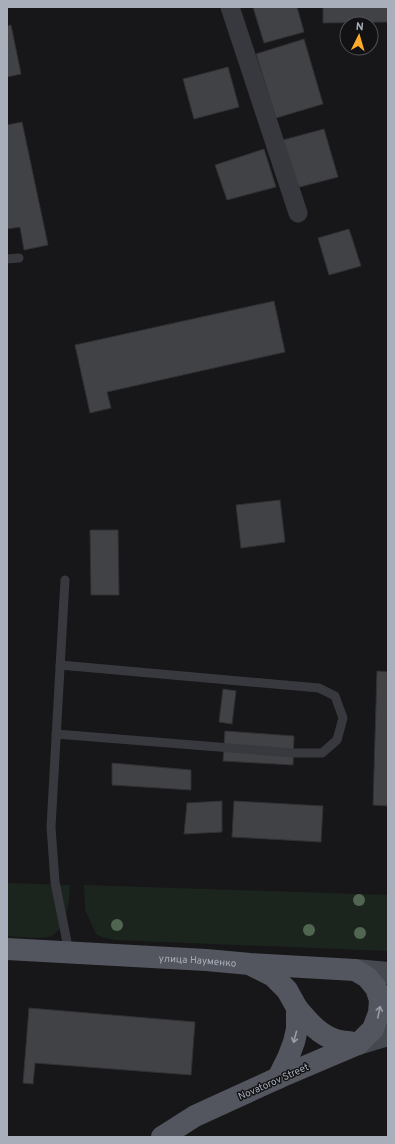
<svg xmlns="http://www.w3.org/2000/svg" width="395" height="1144" viewBox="0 0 395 1144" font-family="Overpass,sans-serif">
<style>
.green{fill:#1c251d}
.building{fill:#414246;stroke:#313135}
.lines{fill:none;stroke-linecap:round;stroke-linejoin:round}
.service{stroke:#38393f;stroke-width:9}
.minor{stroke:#38393f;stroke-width:19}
.secondary{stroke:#45484f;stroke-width:22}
.primary{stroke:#53565e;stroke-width:22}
.tree{fill:#506651}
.oneway{stroke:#979ca8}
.labels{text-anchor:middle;stroke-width:3;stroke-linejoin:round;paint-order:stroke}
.street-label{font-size:10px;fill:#a8aeba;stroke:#121214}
</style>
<rect width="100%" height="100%" fill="#171719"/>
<!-- green -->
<g class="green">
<path d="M7,883l63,2c-1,15 -3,48 -22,52 -13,2 -28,0 -41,-1z"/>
<polygon points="84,885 388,895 388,951 115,940 102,937 96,934 85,910"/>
</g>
<!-- building -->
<g class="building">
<polygon points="253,7 297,7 304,32 264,43"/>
<polygon points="323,7 388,7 388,22 323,23"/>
<polygon points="11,25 21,74 7,77 7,26"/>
<polygon points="304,39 323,104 276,118 256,54"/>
<polygon points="228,67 239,107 194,119 183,79"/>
<polygon points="22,122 48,245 24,250 20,227 7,229 7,125"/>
<polygon points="324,129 338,177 296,188 283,140"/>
<polygon points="264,149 276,187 227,200 215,165"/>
<polygon points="349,229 361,266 329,275 318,238"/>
<polygon points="274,301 285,352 107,392 111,408 90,413 75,345"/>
<polygon points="280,500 285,542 241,548 236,505"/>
<polygon points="90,530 118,530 119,595 91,595"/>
<polygon points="377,671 388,672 388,806 373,805"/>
<polygon points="223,689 236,691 232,724 219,722"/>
<polygon points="225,731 294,736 293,765 223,761"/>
<polygon points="112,763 191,770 191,790 112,785"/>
<polygon points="222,801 222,832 184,834 187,803"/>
<polygon points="234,801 323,806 321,842 232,837"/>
<polygon points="29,1008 195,1022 191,1075 35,1063 33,1084 23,1083"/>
</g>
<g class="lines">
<!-- service -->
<g class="service">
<polyline points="7,259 19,258"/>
<polyline points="65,580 51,827 55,882 69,952"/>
<polyline points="56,734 293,753 322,753 337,740 343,718 335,696 319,688 60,665"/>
</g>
<!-- minor -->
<polyline class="minor" points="230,7 298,213"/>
<!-- secondary -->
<g class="secondary">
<polyline points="355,970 388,973"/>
<polyline points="358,1044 388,1035"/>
</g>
<!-- primary -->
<g class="primary">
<path id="s1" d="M7,949l199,11 44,4 105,6 12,7 9,11 4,12 -1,13 -6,16 -15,15 -80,34 -83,38 -33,21"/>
<polyline points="253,966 273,976 287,990 297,1008 297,1029 294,1042 288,1058 278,1078"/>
<path d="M297,1008c11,13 22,27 39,32 7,2 15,2 22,4"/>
</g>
</g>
<!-- trees -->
<g class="tree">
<circle cx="359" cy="900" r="6"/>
<circle cx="117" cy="925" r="6"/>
<circle cx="309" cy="930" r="6"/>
<circle cx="360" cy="933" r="6"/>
</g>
<!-- one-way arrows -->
<defs><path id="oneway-shaft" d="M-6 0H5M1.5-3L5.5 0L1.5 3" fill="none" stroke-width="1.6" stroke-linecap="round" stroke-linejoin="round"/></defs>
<g class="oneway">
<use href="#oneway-shaft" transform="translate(379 1012) rotate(-78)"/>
<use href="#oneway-shaft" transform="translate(295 1037) rotate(105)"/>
</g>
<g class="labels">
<!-- street labels -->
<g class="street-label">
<text dy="4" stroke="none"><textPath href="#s1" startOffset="191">улица Науменко</textPath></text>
<text transform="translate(273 1081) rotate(-24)" y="4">Novatorov Street</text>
</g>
</g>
<!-- border -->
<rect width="395" height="1144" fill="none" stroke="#a8aeba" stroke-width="16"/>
<!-- north arrow -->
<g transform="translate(359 36) rotate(5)"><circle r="19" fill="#121214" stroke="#4e5056"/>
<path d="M0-3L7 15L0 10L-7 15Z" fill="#ffad29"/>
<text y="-6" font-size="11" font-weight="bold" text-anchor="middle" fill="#a8aeba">N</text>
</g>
</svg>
